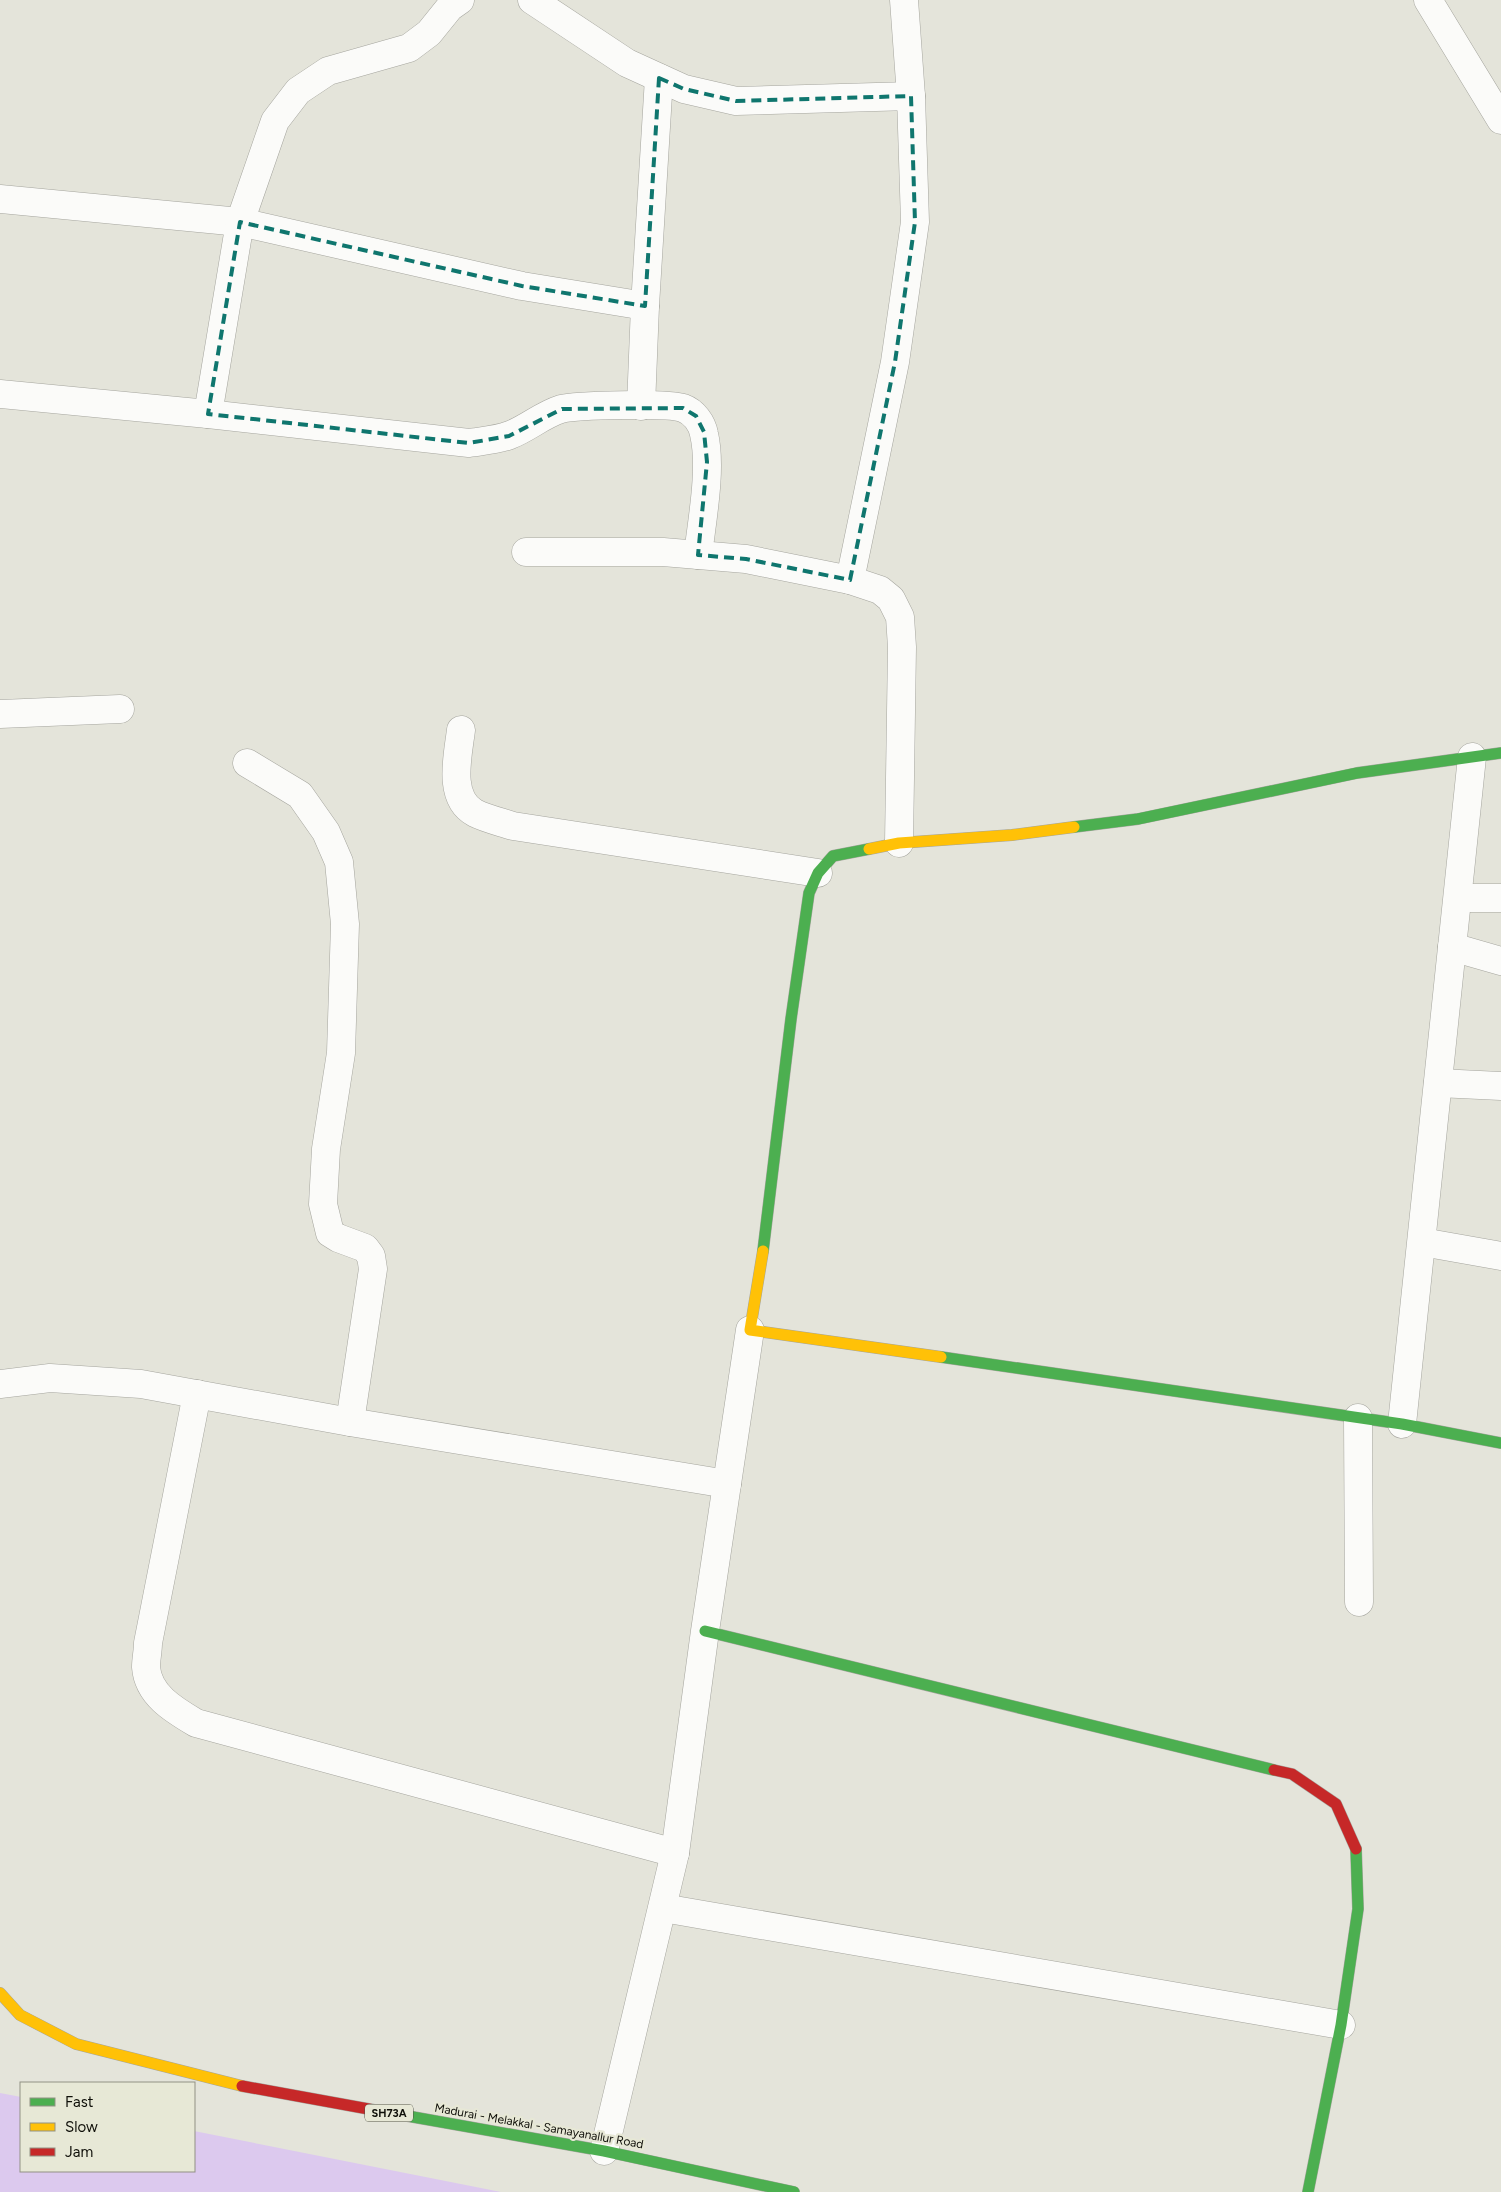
<svg xmlns="http://www.w3.org/2000/svg" width="1501" height="2192" viewBox="0 0 1501 2192" font-family="Figtree,sans-serif">
<style>
.water{fill:#dcc9ee}
.lines{fill:none;stroke-linecap:round;stroke-linejoin:round}
.street-casing{stroke:#a5a59e;stroke-width:29}
.fast-casing{stroke:#a5a59e;stroke-width:12}
.slow-casing{stroke:#a5a59e;stroke-width:12}
.jam-casing{stroke:#a5a59e;stroke-width:12}
.street{stroke:#fbfbf9;stroke-width:28}
.fast{stroke:#4caf50;stroke-width:11}
.slow{stroke:#ffc107;stroke-width:11}
.jam{stroke:#c62828;stroke-width:11}
.marked{fill:none;stroke:#0f766e;stroke-width:4;stroke-dasharray:10 6;stroke-linejoin:round}
.labels{text-anchor:middle;stroke-width:4.5;stroke-linejoin:round;paint-order:stroke}
.shield{fill:#e7e8d6;stroke:#505046;stroke-width:1}
.shield-label{font-size:11px;font-weight:bold;fill:#0f0f09}
.street-label{font-size:12px;fill:#0f0f09;stroke:#e7e8d6}
</style>
<rect width="100%" height="100%" fill="#e4e4da"/>
<!-- water -->
<polygon class="water" points="0,2093 21,2097 21,2171 194,2171 194,2131 501,2192 0,2192"/>
<g class="lines">
<!-- street casing -->
<g class="street-casing">
<g id="street">
<polyline points="532,0 627,63 684,89 736,101 911,96"/>
<polyline points="1428,0 1501,120"/>
<polyline points="0,199 240,222 522,286 645,306"/>
<path d="M0,394l208,20 261,29c12,-2 29,-3 41,-8 18,-7 32,-20 51,-26 15,-4 108,-6 122,-1 11,4 19,15 21,26 8,34 -2,86 -6,121"/>
<polyline points="641,406 645,306 659,78"/>
<polyline points="208,414 240,222 275,121 298,91 328,71 409,48 429,33 450,7 460,0"/>
<polyline points="526,552 663,552 746,559 850,580 880,590 891,599 900,617 902,647 899,843"/>
<polyline points="850,580 895,362 915,222 911,96 904,0"/>
<polyline points="0,714 120,709"/>
<path d="M461,730c-3,25 -14,68 14,83 12,6 26,9 38,13l305,47"/>
<polyline points="247,763 300,795 326,832 339,862 345,924 341,1053 326,1149 323,1204 330,1233 338,1238 365,1248 371,1256 373,1269 350,1422"/>
<polyline points="1458,898 1501,898"/>
<polyline points="1452,947 1501,961"/>
<polyline points="1438,1083 1501,1086"/>
<polyline points="1422,1242 1501,1256"/>
<polyline points="0,1384 50,1378 141,1384 350,1422 727,1484"/>
<path d="M197,1394l-49,249c0,8 -2,16 -2,24 2,28 28,43 50,56l479,130"/>
<polyline points="1358,1418 1359,1602"/>
<polyline points="1402,1424 1472,757"/>
<polyline points="663,1908 1341,2025"/>
<polyline points="604,2151 675,1853 705,1631 750,1330"/>
</g>
</g>
<!-- fast casing -->
<g class="fast-casing">
<g id="fast">
<polyline points="1074,827 1138,819 1357,773 1501,753"/>
<polyline points="763,1251 791,1019 809,893 818,873 833,856 869,849"/>
<polyline points="941,1357 1402,1424 1501,1443"/>
<polyline points="705,1631 1274,1770"/>
<polyline points="385,2112 604,2151 794,2192"/>
<polyline points="1308,2192 1341,2025 1358,1909 1356,1849"/>
</g>
</g>
<!-- slow casing -->
<g class="slow-casing">
<g id="slow">
<polyline points="869,849 899,843 1012,835 1074,827"/>
<polyline points="763,1251 750,1330 941,1357"/>
<polyline points="0,1993 20,2015 76,2044 242,2086"/>
</g>
</g>
<!-- jam casing -->
<g class="jam-casing">
<g id="jam">
<polyline points="1274,1770 1292,1774 1336,1804 1356,1849"/>
<polyline points="242,2086 385,2112"/>
</g>
</g>
<!-- street -->
<use href="#street" class="street"/>
<!-- fast -->
<use href="#fast" class="fast"/>
<!-- slow -->
<use href="#slow" class="slow"/>
<!-- jam -->
<use href="#jam" class="jam"/>
</g>
<!-- marked area -->
<path class="marked" d="M659,78l25,11 52,12 175,-5 4,126 -20,140 -45,218 -104,-21 -48,-4 9,-93 -3,-30 -8,-16 -13,-8 -121,1 -53,27 -40,7 -261,-29 32,-192 282,64 123,20z"/>
<g class="labels">
<!-- shield labels -->
<rect class="shield" x="365" y="2104.5" width="48" height="17" rx="4"/>
<g class="shield-label">
<text x="389" y="2117">SH73A</text>
</g>
<!-- street labels -->
<g class="street-label">
<text transform="translate(539 2126) rotate(10)" y="4">Madurai - Melakkal - Samayanallur Road</text>
</g>
</g>
<!-- legend -->
<rect x="20" y="2082" width="175" height="90" fill="#e7e8d6" stroke="#919184"/>
<rect x="30" y="2098" width="25" height="8" fill="#4caf50" stroke="#919184"/>
<text x="65" y="2107" font-size="15" fill="#0f0f09">Fast</text>
<rect x="30" y="2123" width="25" height="8" fill="#ffc107" stroke="#919184"/>
<text x="65" y="2132" font-size="15" fill="#0f0f09">Slow</text>
<rect x="30" y="2148" width="25" height="8" fill="#c62828" stroke="#919184"/>
<text x="65" y="2157" font-size="15" fill="#0f0f09">Jam</text>
</svg>
